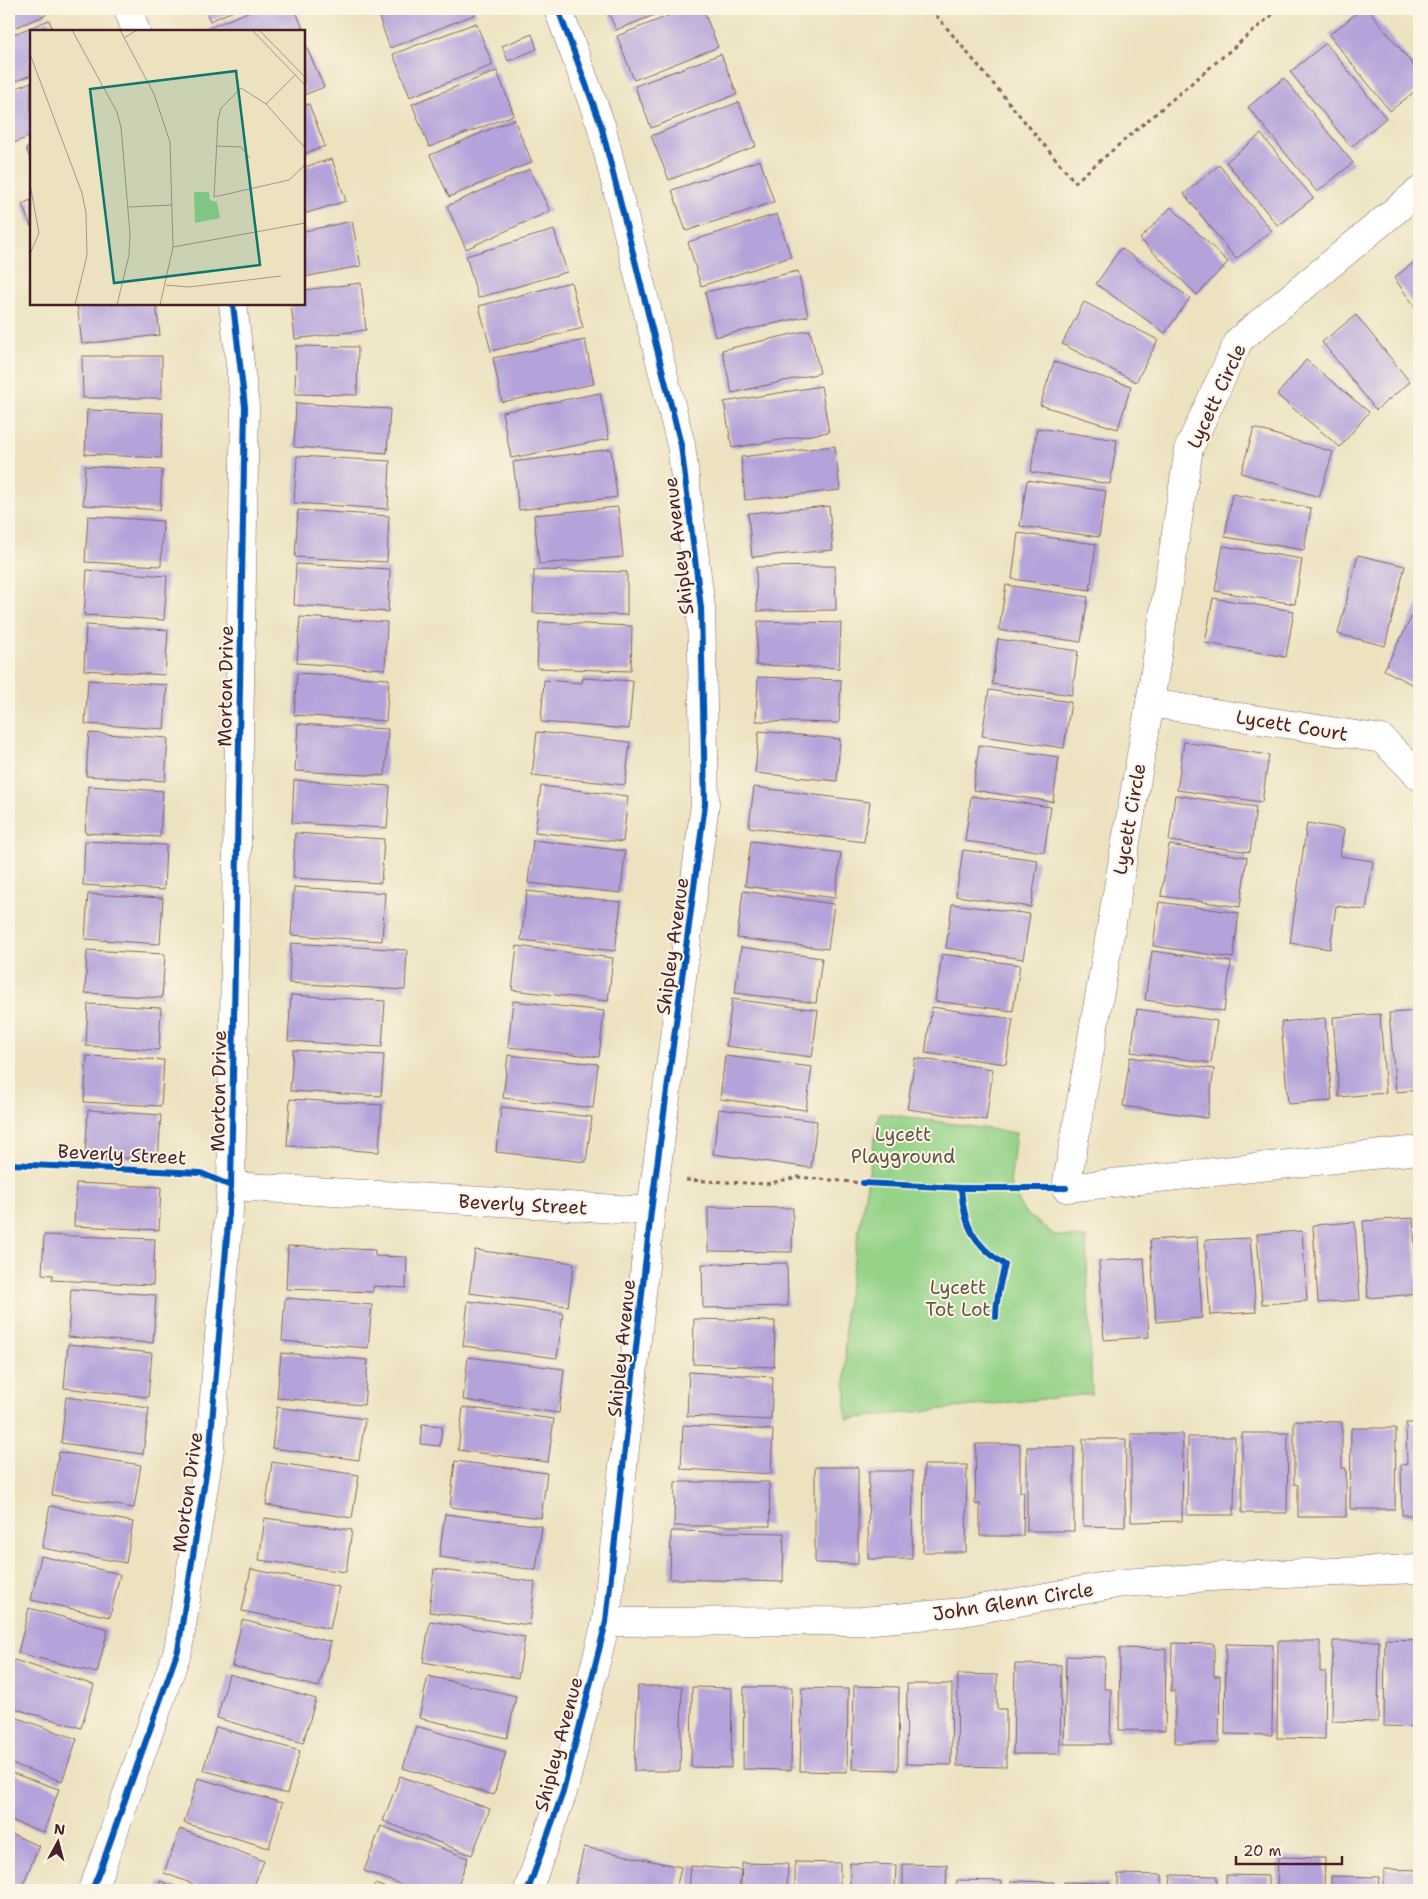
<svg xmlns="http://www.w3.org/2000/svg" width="1428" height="1899" viewBox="0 0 1428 1899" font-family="'Shantell Sans',sans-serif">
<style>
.green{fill:#95d388;stroke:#70795a}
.building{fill:#b4a3da}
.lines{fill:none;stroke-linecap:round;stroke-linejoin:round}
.street-casing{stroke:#83635f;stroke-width:29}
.path{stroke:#83635f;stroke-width:3;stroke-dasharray:4 4;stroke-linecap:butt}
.street{stroke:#fff;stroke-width:28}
.cycleway-casing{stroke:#fcf5e5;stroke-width:9}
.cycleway{stroke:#0057b8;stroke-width:6}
.labels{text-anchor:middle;stroke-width:4;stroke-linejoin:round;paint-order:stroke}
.street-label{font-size:19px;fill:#4a1f2b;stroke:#fcf5e5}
.park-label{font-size:19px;fill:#605547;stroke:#fcf5e5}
.inset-road{fill:none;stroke:#ab9484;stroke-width:1}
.view{fill:#0f766e;fill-opacity:0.15;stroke:#0f766e;stroke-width:2.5}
.inset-edge{fill:none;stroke:#4a1f2b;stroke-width:2.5}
</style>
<rect width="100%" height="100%" fill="#fcf5e5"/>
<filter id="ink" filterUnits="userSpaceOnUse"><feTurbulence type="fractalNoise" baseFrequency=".02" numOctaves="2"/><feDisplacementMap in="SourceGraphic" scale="10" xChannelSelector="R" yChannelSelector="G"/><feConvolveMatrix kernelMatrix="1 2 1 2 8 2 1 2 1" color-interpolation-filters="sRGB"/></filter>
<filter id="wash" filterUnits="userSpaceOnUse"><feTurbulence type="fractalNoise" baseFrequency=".0096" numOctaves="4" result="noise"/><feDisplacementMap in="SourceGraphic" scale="20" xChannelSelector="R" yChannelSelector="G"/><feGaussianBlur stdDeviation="1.12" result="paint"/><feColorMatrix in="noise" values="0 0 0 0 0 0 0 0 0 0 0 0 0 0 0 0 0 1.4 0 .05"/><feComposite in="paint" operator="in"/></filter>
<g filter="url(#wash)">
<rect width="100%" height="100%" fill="#ece2c0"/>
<!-- green -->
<polygon class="green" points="879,1113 1016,1133 1010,1184 1024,1212 1056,1236 1086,1238 1092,1394 846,1419 845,1312"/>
<g id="blocks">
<!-- building -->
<g class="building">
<polygon points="9,9 44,9 46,15 9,30"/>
<polygon points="205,9 238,9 210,21"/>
<polygon points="255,9 295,9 304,31 210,31 209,28"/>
<polygon points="376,9 474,9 476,14 390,48"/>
<polygon points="607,9 670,9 616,30"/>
<polygon points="686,9 703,9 718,47 634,80 617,36"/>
<polygon points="1362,9 1368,9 1419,72 1419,88 1390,111 1329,35"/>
<polygon points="49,20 53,31 31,31 31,75 9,84 9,36"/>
<polygon points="476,23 493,65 410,97 393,54"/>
<polygon points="532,34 537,49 508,61 502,46"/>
<polygon points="1326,43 1386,118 1351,147 1290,72"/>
<polygon points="306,46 324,87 304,95 304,47"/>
<polygon points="721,54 737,94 651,128 635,86"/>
<polygon points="497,71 514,115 429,147 412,104"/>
<polygon points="1284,78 1353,163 1317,192 1248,107"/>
<polygon points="31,82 31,136 9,145 9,115 11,114 9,110 9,91"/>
<polygon points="739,102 756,146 669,180 651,136"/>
<polygon points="309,104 325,146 304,154 304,106"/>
<polygon points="514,119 532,162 449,197 430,155"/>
<polygon points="1261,134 1313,198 1278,226 1226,162"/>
<polygon points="31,146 31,161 26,148"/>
<polygon points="332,159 346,201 304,214 304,167"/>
<polygon points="760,160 774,202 686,231 672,190"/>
<polygon points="1219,165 1272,231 1236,259 1184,194"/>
<polygon points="530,169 550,211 466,249 447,206"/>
<polygon points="31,200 31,227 22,204"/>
<polygon points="1171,207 1228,262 1197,295 1140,239"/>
<polygon points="777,214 791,257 701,286 688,242"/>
<polygon points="352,221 361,266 304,277 304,231"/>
<polygon points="554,230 567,272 478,298 466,256"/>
<polygon points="1121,248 1190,298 1165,333 1096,284"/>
<polygon points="1419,258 1419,312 1394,278"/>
<polygon points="798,271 808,316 715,337 705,292"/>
<polygon points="571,282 583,328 491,351 479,306"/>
<polygon points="361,283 366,330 295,339 291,304 304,304 304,290"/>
<polygon points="1084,302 1158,340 1136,382 1062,344"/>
<polygon points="77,304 156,304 160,335 82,344"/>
<polygon points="1356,315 1410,382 1376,410 1322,342"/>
<polygon points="810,330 820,373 732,393 722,350"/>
<polygon points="585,340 594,384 502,402 493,358"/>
<polygon points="296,346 358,347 357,395 295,394"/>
<polygon points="82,356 162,356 162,398 83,398"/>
<polygon points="1306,360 1369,412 1340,447 1277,395"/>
<polygon points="1054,362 1131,386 1118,429 1040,405"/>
<polygon points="821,386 829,432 732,448 724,402"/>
<polygon points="600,393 609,439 511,458 502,412"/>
<polygon points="296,403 390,409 387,453 294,447"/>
<polygon points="87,410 163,413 161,458 85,454"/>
<polygon points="1037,428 1117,440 1110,484 1031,472"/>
<polygon points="1254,428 1333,452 1319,497 1241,473"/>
<polygon points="835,446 840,490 745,500 741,457"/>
<polygon points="611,449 617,497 519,510 513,462"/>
<polygon points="297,456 390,461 388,509 294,503"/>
<polygon points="85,466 162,470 160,510 83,505"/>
<polygon points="1027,480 1106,491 1099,537 1020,526"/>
<polygon points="1232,494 1311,508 1304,550 1225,537"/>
<polygon points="829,506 833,550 752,557 748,513"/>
<polygon points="618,507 623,557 539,564 534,515"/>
<polygon points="298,510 389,516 387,562 295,557"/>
<polygon points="88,516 163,521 161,566 85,562"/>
<polygon points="1018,533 1096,544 1090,590 1012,579"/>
<polygon points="1223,546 1302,559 1295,604 1215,591"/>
<polygon points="1358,555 1405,566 1385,646 1338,634"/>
<polygon points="296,564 390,569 388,612 294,605"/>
<polygon points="835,566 836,610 757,611 756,567"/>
<polygon points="87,570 167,576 164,620 84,615"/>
<polygon points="534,570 627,572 627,615 533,613"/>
<polygon points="1006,585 1088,597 1081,642 999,630"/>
<polygon points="1213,598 1294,611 1286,657 1205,643"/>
<polygon points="1419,603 1419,688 1384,670"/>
<polygon points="300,617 387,622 385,669 297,663"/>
<polygon points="758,621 841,623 839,668 756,665"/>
<polygon points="539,622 632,626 631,671 537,668"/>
<polygon points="86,625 168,630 165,675 84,670"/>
<polygon points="998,639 1078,651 1072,695 992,684"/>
<polygon points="297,673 389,679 386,721 294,715"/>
<polygon points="758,677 841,680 839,723 756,721"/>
<polygon points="583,678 633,681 629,729 541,722 544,680 582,683"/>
<polygon points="88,680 167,685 164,729 85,724"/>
<polygon points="989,690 1071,702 1064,748 982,736"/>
<polygon points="298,724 388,729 385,776 295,771"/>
<polygon points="759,731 840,739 837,781 755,773"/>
<polygon points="537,732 630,742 625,785 532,775"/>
<polygon points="89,733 168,738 165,781 86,776"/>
<polygon points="1184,742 1269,755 1262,802 1177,790"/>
<polygon points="979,745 1059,757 1053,802 973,790"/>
<polygon points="294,780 390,786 387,828 292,823"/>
<polygon points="88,786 163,791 160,837 85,833"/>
<polygon points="541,786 628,796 623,842 535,832"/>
<polygon points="754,787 870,802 864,842 749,827"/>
<polygon points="1175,795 1256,807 1250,852 1169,841"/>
<polygon points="971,796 1051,807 1044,852 965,841"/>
<polygon points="1307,823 1344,829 1340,856 1373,861 1366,910 1336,906 1330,949 1290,943"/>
<polygon points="295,833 384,839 381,883 293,878"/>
<polygon points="533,840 625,851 621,893 528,883"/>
<polygon points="85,841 166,845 164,890 83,885"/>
<polygon points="751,841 841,853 835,898 745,886"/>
<polygon points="1169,845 1247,857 1240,907 1161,896"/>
<polygon points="963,850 1038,860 1031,907 956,896"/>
<polygon points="294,887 385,893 382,941 291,935"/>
<polygon points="527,891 621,902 615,951 521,940"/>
<polygon points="743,891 834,904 828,949 737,938"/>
<polygon points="88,894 163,898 160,944 85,939"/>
<polygon points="1159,902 1239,913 1233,958 1153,946"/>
<polygon points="952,904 1030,914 1023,959 946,948"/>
<polygon points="291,943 407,950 405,990 289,983"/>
<polygon points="517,946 613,958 608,1001 512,990"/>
<polygon points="741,947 822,958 816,1003 735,993"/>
<polygon points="87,950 165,954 162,998 85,993"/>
<polygon points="1152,951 1231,962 1224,1011 1145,1000"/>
<polygon points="942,954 1020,965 1013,1011 935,1001"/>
<polygon points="291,995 385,1001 382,1047 288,1041"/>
<polygon points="732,999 818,1010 812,1057 726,1046"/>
<polygon points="513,1001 604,1011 599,1057 508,1047"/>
<polygon points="88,1004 161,1008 159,1050 86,1046"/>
<polygon points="932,1007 1013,1019 1006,1064 925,1053"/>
<polygon points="1137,1009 1217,1021 1211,1063 1131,1052"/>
<polygon points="1419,1011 1419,1090 1396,1092 1389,1013"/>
<polygon points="1380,1014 1386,1093 1339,1097 1333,1017"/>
<polygon points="1325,1018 1332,1101 1288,1104 1281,1022"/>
<polygon points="293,1050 384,1055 381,1096 290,1091"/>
<polygon points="508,1055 598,1064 593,1108 503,1098"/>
<polygon points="87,1056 164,1060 161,1106 84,1102"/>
<polygon points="725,1056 812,1067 806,1110 720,1099"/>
<polygon points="1130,1057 1214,1069 1207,1118 1123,1106"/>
<polygon points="915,1058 993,1069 986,1120 907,1109"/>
<polygon points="290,1099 382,1105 379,1152 287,1146"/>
<polygon points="501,1107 592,1117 586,1162 496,1152"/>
<polygon points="719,1109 817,1121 811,1168 713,1154"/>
<polygon points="88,1110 161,1115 158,1160 85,1156"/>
<polygon points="76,1183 161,1187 159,1230 74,1226"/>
<polygon points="708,1207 793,1208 792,1252 708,1251"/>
<polygon points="1413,1218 1418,1294 1368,1298 1363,1221"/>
<polygon points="1355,1222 1360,1300 1318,1303 1313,1225"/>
<polygon points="1302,1231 1307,1301 1262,1304 1257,1234"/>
<polygon points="44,1235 155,1239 153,1285 52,1280 53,1275 42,1274"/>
<polygon points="1197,1237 1202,1318 1156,1322 1150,1240"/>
<polygon points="1250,1238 1256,1312 1210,1315 1205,1240"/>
<polygon points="288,1246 375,1250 375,1256 407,1257 406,1288 373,1286 373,1292 286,1289"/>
<polygon points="475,1250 574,1263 568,1306 469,1293"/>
<polygon points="1144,1258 1149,1337 1104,1340 1099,1261"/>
<polygon points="787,1263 788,1306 703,1308 702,1264"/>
<polygon points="71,1289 156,1295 153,1343 68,1337"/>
<polygon points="285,1298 372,1305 368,1348 282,1341"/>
<polygon points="468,1301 563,1313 557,1358 463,1346"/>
<polygon points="694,1319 775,1321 774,1367 693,1364"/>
<polygon points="68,1344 152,1353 148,1397 64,1388"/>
<polygon points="281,1353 368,1360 364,1405 277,1398"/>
<polygon points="468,1357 564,1369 559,1413 463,1400"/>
<polygon points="689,1372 773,1377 771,1420 687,1416"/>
<polygon points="66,1397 149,1408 143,1454 61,1443"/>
<polygon points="277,1407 365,1419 359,1460 272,1448"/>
<polygon points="463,1407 554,1419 548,1462 458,1450"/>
<polygon points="1294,1421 1342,1422 1342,1468 1346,1468 1346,1517 1298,1517 1298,1485 1294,1484"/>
<polygon points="1406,1423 1419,1423 1419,1515 1402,1515 1401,1465 1407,1464"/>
<polygon points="422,1424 442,1426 440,1446 420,1444"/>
<polygon points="683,1425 773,1430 771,1474 681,1469"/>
<polygon points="1351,1428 1396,1428 1395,1509 1350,1509"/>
<polygon points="1242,1433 1288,1433 1287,1513 1242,1513"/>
<polygon points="1131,1434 1183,1434 1182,1521 1131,1522"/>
<polygon points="1188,1437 1235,1437 1234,1515 1187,1515"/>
<polygon points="1083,1439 1126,1439 1125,1527 1083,1526"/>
<polygon points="976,1444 1020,1444 1020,1492 1024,1492 1023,1536 980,1536 980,1504 975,1504"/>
<rect x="1027" y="1447" width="47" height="84"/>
<polygon points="59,1452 141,1465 134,1508 52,1495"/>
<polygon points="455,1461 547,1473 541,1518 450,1507"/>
<polygon points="272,1462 359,1475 352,1518 266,1505"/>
<polygon points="924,1465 967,1465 966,1552 923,1552"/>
<polygon points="815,1467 858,1467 858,1564 815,1563"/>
<polygon points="869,1471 913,1471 912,1559 868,1559"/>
<polygon points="675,1482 769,1482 770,1526 674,1526"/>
<polygon points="50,1506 133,1522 126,1563 42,1548"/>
<polygon points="445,1514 542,1526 536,1570 439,1557"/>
<polygon points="265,1518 352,1530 346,1572 259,1560"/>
<polygon points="671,1531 784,1533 783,1582 670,1579"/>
<polygon points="41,1556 120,1574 110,1617 31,1600"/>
<polygon points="251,1569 339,1587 330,1629 242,1611"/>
<polygon points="434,1569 535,1582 530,1625 429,1612"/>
<polygon points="29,1608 108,1629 97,1673 18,1653"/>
<polygon points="242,1620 331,1642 319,1687 232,1666"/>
<polygon points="430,1621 525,1637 518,1678 423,1662"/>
<polygon points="1385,1639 1419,1640 1419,1727 1384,1726"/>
<polygon points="1278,1641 1320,1641 1320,1672 1326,1672 1325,1739 1277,1738"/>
<polygon points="1333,1641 1379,1641 1378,1722 1332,1721"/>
<polygon points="1172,1643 1214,1644 1214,1676 1220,1676 1219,1743 1175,1743 1175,1691 1171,1691"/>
<polygon points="1226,1644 1273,1645 1272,1735 1225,1734"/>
<polygon points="1120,1648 1166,1649 1165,1731 1119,1730"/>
<polygon points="1066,1656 1105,1657 1104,1689 1111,1689 1110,1744 1064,1744"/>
<polygon points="14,1660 94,1685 81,1728 9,1707 9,1678"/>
<polygon points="1015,1664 1061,1665 1060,1754 1013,1754"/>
<polygon points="229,1674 316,1699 303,1743 217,1718"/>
<polygon points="958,1674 997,1675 997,1709 1006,1709 1006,1767 957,1766"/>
<polygon points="428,1676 516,1696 507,1738 419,1718"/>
<polygon points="907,1684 952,1684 951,1765 906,1764"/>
<polygon points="638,1686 682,1686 680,1771 634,1771"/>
<polygon points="854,1686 899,1687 898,1770 852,1769"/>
<polygon points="692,1687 732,1688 731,1768 691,1767"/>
<polygon points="744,1687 792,1687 791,1770 743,1769"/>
<polygon points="802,1688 848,1689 847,1772 800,1771"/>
<polygon points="9,1715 77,1739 62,1781 9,1763"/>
<polygon points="416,1726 506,1752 494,1795 403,1768"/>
<polygon points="216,1727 300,1751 287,1794 203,1770"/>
<polygon points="9,1772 59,1789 44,1832 9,1820"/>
<polygon points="400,1776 490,1809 472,1855 383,1821"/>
<polygon points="198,1778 282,1803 269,1848 184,1823"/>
<polygon points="381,1826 468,1858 456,1890 417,1890 364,1871"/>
<polygon points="180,1829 264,1861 252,1890 209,1890 164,1873"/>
<polygon points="9,1833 39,1846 21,1889 9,1884"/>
<polygon points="584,1847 681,1867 676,1890 574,1890"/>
<polygon points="1278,1857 1325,1858 1324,1890 1277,1890"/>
<polygon points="795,1862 840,1863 840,1890 795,1890"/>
<polygon points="742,1863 788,1864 787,1890 741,1890"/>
<polygon points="850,1863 896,1865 895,1890 850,1890"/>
<polygon points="903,1864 947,1865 946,1890 903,1890"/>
<polygon points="691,1866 741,1870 739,1890 689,1890"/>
<polygon points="1384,1869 1419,1870 1419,1890 1384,1890"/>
<polygon points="1118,1874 1162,1875 1162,1890 1118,1890"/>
<polygon points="1171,1875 1217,1876 1216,1890 1170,1890"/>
<polygon points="1226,1875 1268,1876 1268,1890 1226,1890"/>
<polygon points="1331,1876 1379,1877 1378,1890 1331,1890"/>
<polygon points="957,1880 1002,1881 1002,1890 956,1890"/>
<polygon points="160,1881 184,1890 157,1890"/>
<polygon points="1011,1881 1054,1882 1053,1890 1011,1890"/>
<polygon points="1064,1882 1109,1883 1109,1890 1063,1890"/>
<polygon points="375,1884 392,1890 373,1890"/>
</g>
</g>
</g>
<g filter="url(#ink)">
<use href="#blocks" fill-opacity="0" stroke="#83635f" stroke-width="1"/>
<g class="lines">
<!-- street casing -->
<g class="street-casing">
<g id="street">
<polyline points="128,9 136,31"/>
<polyline points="1419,191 1239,340 1189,448 1150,703 1066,1188 1419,1150"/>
<polyline points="1150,703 1382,739 1419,776"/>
<polyline points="231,1186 651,1211"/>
<polyline points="606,1622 862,1621 963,1612 1122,1583 1226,1576 1419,1569"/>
<polyline points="92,1890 102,1865 178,1650 210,1448 231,1186 245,407 233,304"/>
<polyline points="528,1890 563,1792 606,1622 651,1211 705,804 701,608 681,445 601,125 558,9"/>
</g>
</g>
<!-- path -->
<g class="path">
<polyline points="931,9 1075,182 1279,9"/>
<polyline points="686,1180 766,1184 798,1177 863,1183"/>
</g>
<!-- street -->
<use href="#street" class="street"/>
<!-- cycleway casing -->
<g class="cycleway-casing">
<g id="cycleway">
<polyline points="9,1164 201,1173 231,1186"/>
<polyline points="863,1183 961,1188 1066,1188"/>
<path d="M961,1188c3,38 12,56 44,77 -5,17 -9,34 -9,52"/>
<polyline points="92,1890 102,1865 178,1650 210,1448 231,1186 245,407 233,304"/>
<polyline points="528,1890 563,1792 606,1622 651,1211 705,804 701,608 681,445 601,125 558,9"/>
</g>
</g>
<!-- cycleway -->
<use href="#cycleway" class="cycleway"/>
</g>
</g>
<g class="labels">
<!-- street labels -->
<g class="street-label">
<text transform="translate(1216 396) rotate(-65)" y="7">Lycett Circle</text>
<text transform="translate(678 546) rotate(-97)" y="7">Shipley Avenue</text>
<text transform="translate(225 686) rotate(-89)" y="7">Morton Drive</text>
<text transform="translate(1292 725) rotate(9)" y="7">Lycett Court</text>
<text transform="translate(1129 819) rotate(-80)" y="7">Lycett Circle</text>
<text transform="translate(672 946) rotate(-82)" y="7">Shipley Avenue</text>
<text transform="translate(218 1091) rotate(-89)" y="7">Morton Drive</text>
<text transform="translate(122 1154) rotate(3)" y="7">Beverly Street</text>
<text transform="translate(523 1204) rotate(3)" y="7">Beverly Street</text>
<text transform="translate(621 1348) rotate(-84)" y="7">Shipley Avenue</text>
<text transform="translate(187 1492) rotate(-82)" y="7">Morton Drive</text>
<text transform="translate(1013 1601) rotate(-9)" y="7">John Glenn Circle</text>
<text transform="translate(558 1744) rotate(-75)" y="7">Shipley Avenue</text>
</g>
<!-- park labels -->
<g class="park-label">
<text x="903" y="1141">Lycett<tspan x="903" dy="22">Playground</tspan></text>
<text x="958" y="1294">Lycett<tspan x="958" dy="22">Tot Lot</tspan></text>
</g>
</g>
<!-- overview -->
<g transform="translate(30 30)">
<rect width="275" height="275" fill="#ece2c0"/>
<path d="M164,162h15l1,8 7,2 3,16 -25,5z" fill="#95d388"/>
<path class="inset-road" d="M42,0l45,82 4,15 9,107 -1,21 -12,50M90,0l34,64 16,48 3,105 -13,58M222,0l53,55M229,0l46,47M94,8l13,-8M0,24l52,139 4,20 1,42 -12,50M236,74l29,-29M187,116l24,1 9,11M275,118l-39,-44 -25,-16 -20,20 -3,12 -4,77 75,-17 16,-15M0,154l9,49 -9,21M99,177l43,-2M143,217l132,-24M136,255l23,2 92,-11"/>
<path class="view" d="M206,41l24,194 -146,18 -24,-194z"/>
<rect width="275" height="275" class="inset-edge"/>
</g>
<!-- margin -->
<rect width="1428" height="1899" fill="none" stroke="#fcf5e5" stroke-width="30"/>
<!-- north arrow -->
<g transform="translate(58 1842) rotate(7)" stroke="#fcf5e5" stroke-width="4" paint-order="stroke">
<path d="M0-4L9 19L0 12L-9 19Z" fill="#4a1f2b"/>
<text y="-8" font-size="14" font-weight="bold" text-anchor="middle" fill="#4a1f2b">N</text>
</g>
<!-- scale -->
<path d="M1236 1856v8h106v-8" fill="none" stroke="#4a1f2b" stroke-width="2.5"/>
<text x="1243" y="1856" font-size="15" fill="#4a1f2b" stroke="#fcf5e5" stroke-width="4" paint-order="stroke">20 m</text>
</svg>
